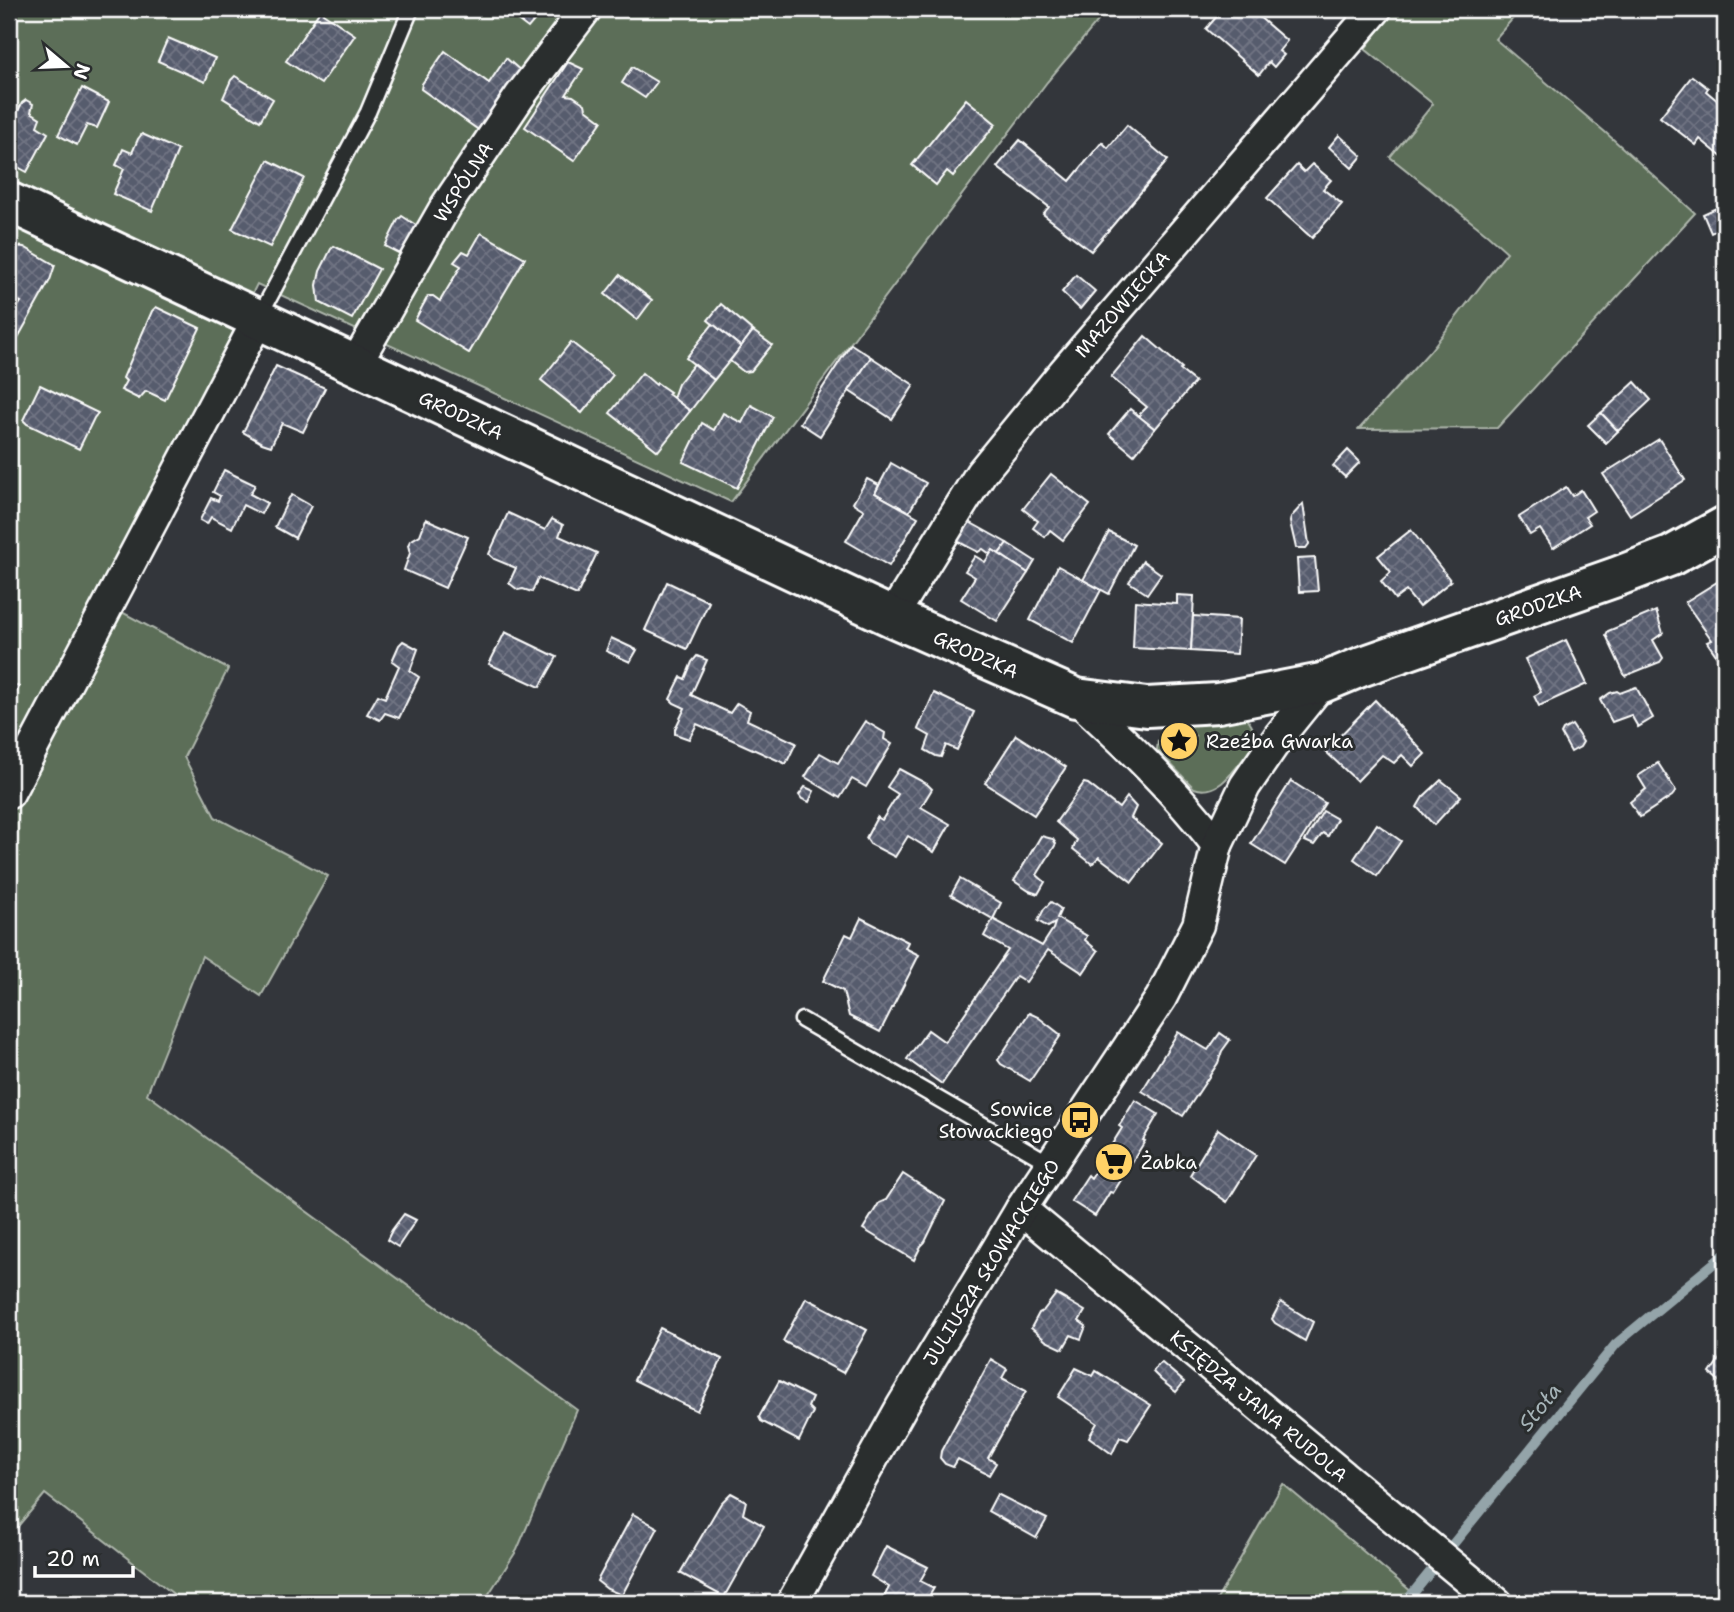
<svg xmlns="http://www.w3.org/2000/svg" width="1734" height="1612" viewBox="0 0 1734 1612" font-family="'Shantell Sans',sans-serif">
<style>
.green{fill:#5c6e58;stroke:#aeb6ac;stroke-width:2}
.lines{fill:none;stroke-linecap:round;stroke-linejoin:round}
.stream{stroke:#94a4a9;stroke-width:10}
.building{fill:url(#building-cross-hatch);stroke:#fff;stroke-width:2}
.lane-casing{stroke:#fff;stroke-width:19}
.street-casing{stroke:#fff;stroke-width:35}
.secondary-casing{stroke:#fff;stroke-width:44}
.lane{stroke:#2a2d2e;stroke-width:14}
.street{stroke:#2a2d2e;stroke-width:30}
.secondary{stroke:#2a2d2e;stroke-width:38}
.labels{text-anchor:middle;stroke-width:6;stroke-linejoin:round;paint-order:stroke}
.street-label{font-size:19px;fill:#fff;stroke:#2a2d2e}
.poi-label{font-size:19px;fill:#fff;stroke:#2a2d2e;text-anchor:start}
.water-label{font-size:21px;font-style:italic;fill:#a6b4b8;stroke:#2a2d2e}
</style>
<defs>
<pattern id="building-cross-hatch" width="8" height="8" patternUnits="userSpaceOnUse" patternTransform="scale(1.75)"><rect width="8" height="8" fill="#575b6d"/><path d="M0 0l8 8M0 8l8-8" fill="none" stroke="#707483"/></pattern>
</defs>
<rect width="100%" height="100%" fill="#33363b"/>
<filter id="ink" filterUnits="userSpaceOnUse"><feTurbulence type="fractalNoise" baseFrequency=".0143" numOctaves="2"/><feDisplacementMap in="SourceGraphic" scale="14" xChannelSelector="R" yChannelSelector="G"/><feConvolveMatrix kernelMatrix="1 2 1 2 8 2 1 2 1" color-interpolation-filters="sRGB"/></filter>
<g filter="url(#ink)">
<!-- green -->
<g class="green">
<polygon points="9,9 1108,9 1047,82 731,502 257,284 102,596 116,609 228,669 184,757 215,817 328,876 261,996 202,956 147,1094 577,1410 517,1550 483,1603 185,1603 45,1494 9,1537"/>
<polygon points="1395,9 1521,9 1495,39 1605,132 1695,213 1497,428 1359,429 1430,351 1507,252 1488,235 1390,157 1433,104 1365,49"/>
<path d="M1243,715c7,6 12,15 11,25 0,7 -6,13 -11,19 -12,16 -27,37 -49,29l-37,-38 1,-9 28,12 9,-17 -28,-13z"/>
<polygon points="1283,1484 1425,1603 1215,1603"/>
</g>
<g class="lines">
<!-- stream -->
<polyline class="stream" points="1405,1603 1616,1344 1725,1254"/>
</g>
<!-- building -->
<g class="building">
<polygon points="503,9 544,9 528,28"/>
<polygon points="1223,9 1250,9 1287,41 1279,51 1284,55 1274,67 1269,62 1259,75 1206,29"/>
<polygon points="320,11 355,35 321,84 286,61"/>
<polygon points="168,38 215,58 205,82 158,61"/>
<polygon points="445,51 489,83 506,58 522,72 480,131 421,89 422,84"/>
<polygon points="568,62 583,69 566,95 573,96 585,104 586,109 602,121 574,161 525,127"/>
<polygon points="632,67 657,82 645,98 622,83"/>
<polygon points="235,76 273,99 260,121 223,98 231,80"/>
<polygon points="1692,76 1708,88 1706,91 1725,107 1725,155 1723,158 1700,139 1696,145 1660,117"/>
<polygon points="82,88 109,102 97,128 87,125 77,145 58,135"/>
<polygon points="966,99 996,124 953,176 947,171 936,185 912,165"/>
<polygon points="26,100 33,104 31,112 40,118 37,126 48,133 27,172 9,162 9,112 16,115 22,103"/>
<polygon points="1127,125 1168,160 1091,251 1043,214 1049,207 997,167 1020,140 1070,181 1102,142 1108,148"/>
<polygon points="142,134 178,150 152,211 113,194 124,169 116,165 123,149 132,153 138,139"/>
<polygon points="1339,135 1362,156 1352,168 1329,147"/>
<polygon points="268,160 304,178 270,247 232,229"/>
<polygon points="1312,164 1331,180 1323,189 1342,204 1312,238 1267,198 1297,165 1304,172"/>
<polygon points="1725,204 1725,226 1711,233 1703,214"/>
<polygon points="402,216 419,227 404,256 385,246 398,220"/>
<polygon points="481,233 525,258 469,353 415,320 428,296 433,296 440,301 461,266 454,262 463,251 469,254"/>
<polygon points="9,243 15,246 24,247 55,265 50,280 9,354 9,320 21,302 9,297"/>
<polygon points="334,246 379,269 352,319 319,302 317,285 320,271 331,249"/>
<polygon points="620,275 652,300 637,320 605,294"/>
<polygon points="1076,275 1095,291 1080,309 1062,292"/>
<polygon points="721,304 753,331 741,347 708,320"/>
<polygon points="156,307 200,328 165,400 146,391 139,399 121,390 126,381 123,378 152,311"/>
<polygon points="713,324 741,347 714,380 686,358"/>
<polygon points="753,331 772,345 751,371 744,372 730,361"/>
<polygon points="1145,336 1182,368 1180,370 1195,382 1155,429 1138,416 1147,407 1111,377"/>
<polygon points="571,342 613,375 582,413 541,380"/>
<polygon points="851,344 871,357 820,436 800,423"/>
<polygon points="871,357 914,385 892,419 849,391"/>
<polygon points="694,364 714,380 690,411 673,398 678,384"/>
<polygon points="276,366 325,388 303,432 282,423 271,446 262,443 243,432"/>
<polygon points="642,373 656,385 657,383 670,392 668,394 690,411 658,451 610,413"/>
<polygon points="1635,382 1651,400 1618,431 1601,413"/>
<polygon points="40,385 98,413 94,418 79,449 27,424 23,420"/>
<polygon points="751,405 773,417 737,488 683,462 702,423 714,430 723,413 742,423"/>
<polygon points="1130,409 1155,429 1134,455 1109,434"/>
<polygon points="1601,413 1618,431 1606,443 1588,425"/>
<polygon points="1659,439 1685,480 1630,515 1603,474"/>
<polygon points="1348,450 1360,462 1345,477 1333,466"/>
<polygon points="891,463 926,483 909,512 875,493"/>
<polygon points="224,470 255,485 250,494 267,503 261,514 243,505 232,528 211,517 207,524 200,520 211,498 218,501 220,496 213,492"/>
<polygon points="1051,474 1090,505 1063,540 1050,530 1045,537 1033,528 1038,521 1023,509"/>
<polygon points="867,479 879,485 875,493 918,517 889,566 846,541 864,510 853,503"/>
<polygon points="1566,487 1572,496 1581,490 1594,511 1585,517 1590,524 1553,548 1540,529 1530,535 1519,517"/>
<polygon points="292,495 311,506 295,538 275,527 289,498"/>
<polygon points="1303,504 1309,544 1306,548 1296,548 1290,522 1291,517"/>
<polygon points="508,513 545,530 552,519 563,525 559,536 597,553 577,595 538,578 532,592 523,589 518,590 509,583 516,568 494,559 489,554"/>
<polygon points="426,519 468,537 445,588 404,570 410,553 408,545 410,541 420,535"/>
<polygon points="964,519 1007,543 999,554 993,550 990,554 983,549 978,552 953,539"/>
<polygon points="1411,530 1451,581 1419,607 1406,591 1395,599 1381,581 1391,572 1378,556"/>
<polygon points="1109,532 1134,545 1109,594 1083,580"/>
<polygon points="1007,543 1035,561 1028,573 999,554"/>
<polygon points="993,550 1028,573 997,621 961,599 975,577 965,571 975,556 985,562"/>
<polygon points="1315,558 1318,591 1299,592 1297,559"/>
<polygon points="1143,561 1161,574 1147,594 1129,582"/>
<polygon points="1058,566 1101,590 1073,643 1030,620"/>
<polygon points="1725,577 1725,654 1718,658 1707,642 1712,640 1685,602"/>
<polygon points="667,582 709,602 687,649 645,630"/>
<polygon points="1177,595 1194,596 1191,651 1133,648 1135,601 1177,604"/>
<polygon points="1656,611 1663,633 1653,640 1663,658 1660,662 1625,676 1606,635 1608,631"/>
<polygon points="1193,616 1239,619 1237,654 1191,651"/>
<polygon points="505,632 557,657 540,687 489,664"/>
<polygon points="611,638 637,650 630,662 606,651"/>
<polygon points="1566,640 1587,684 1539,706 1534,696 1541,692 1525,659"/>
<polygon points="403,641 418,649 410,671 419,677 399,718 385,713 380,720 367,714 378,695 385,698 399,666 392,661 399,645"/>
<polygon points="697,656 707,660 691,695 730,713 737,703 750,711 747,720 796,743 786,764 697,724 689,739 675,734 675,729 685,708 674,703 670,699 681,677 685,679 692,662"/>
<polygon points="9,681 19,687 9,707"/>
<polygon points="1636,687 1653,718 1638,727 1631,715 1612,722 1600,700 1610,693 1617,691 1620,693"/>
<polygon points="934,693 974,712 957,750 946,745 941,757 936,756 925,750 930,736 918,729"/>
<polygon points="1375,700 1425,754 1413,766 1402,755 1394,763 1382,755 1357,781 1325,751"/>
<polygon points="865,721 885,733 884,739 892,744 866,787 852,779 840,798 805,777 820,753 838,763"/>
<polygon points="1572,725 1583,742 1580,747 1571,752 1561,734 1563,730"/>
<polygon points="1016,735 1066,767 1034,815 985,783"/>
<polygon points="1658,763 1676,791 1672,796 1640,817 1630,802 1646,789 1638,776"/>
<polygon points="899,769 927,784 932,789 921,807 950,824 934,852 908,836 895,857 870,844 866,838 877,817 882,820 898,794 887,787"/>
<polygon points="1441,780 1461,796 1434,825 1417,807 1423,797"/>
<polygon points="1291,781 1325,803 1285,865 1251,844"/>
<polygon points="1084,783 1088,784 1119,808 1127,797 1136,807 1131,818 1162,843 1132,882 1099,857 1092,864 1073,849 1077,840 1056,822"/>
<polygon points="805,787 814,791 809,802 802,799 799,795"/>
<polygon points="1323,811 1337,819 1328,836 1323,833 1314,845 1305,841"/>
<polygon points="1377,824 1401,841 1377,876 1354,859"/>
<polygon points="1041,836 1053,839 1056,844 1037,875 1045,882 1038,894 1029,891 1014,881"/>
<polygon points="960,879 1001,903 993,919 951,895"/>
<polygon points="1051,902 1061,909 1057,918 1087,936 1085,940 1098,951 1083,973 1048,950 1026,982 1016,976 942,1084 907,1059 928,1030 945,1042 1008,950 984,936 993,919 1042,946 1053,929 1055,923 1048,927 1038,921 1044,909"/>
<polygon points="861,918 908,942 905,948 919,955 880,1032 849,1016 843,991 823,981 846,934 852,937"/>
<polygon points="1029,1013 1038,1017 1061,1035 1030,1081 1001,1064 998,1060"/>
<polygon points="1178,1032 1208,1050 1220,1033 1230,1040 1222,1051 1218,1063 1183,1116 1142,1091"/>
<polygon points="1135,1100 1158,1114 1143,1140 1145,1141 1113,1193 1110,1192 1095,1216 1071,1201 1088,1175 1091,1178 1122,1128 1119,1126"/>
<polygon points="1218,1129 1256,1155 1227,1202 1190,1175"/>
<polygon points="903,1174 945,1201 925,1242 921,1246 914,1260 863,1229 879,1203 886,1200"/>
<polygon points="404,1214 416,1220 398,1247 387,1240 392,1230"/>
<polygon points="1056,1294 1085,1311 1079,1321 1086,1326 1081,1339 1071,1335 1063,1349 1046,1341 1031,1328 1039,1313 1043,1311"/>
<polygon points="806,1298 867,1330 843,1373 783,1341"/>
<polygon points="1281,1302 1313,1322 1305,1341 1275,1323 1272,1319"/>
<polygon points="660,1328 722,1359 697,1411 634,1380"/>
<polygon points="1725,1351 1725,1384 1720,1382 1710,1373"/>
<polygon points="991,1359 1007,1369 1002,1378 1026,1391 988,1458 996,1463 989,1475 958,1459 953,1467 945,1464 940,1458 941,1451"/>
<polygon points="1162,1363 1184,1382 1176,1392 1161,1380 1153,1372 1157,1366"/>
<polygon points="1076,1368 1093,1376 1096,1371 1151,1405 1128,1440 1120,1437 1112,1454 1089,1437 1097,1423 1058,1397"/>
<polygon points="779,1381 812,1398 808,1407 813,1412 799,1441 761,1421 759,1417"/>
<polygon points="731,1493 746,1501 743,1514 764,1526 724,1597 680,1573 721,1503"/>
<polygon points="997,1494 1047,1519 1036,1538 988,1511"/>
<polygon points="633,1514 658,1528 622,1595 607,1589 597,1581"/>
<polygon points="886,1546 928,1567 920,1581 934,1588 925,1603 894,1603 884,1597 889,1587 871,1576"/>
</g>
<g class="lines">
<!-- lane casing -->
<g class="lane-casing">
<g id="lane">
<polyline points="258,319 368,112 411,9"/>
<polyline points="802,1020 1051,1164"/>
</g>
</g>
<!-- street casing -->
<g class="street-casing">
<g id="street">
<polyline points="355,365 446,206 520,96 586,9"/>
<polyline points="892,617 981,473 1063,373 1376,9"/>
<path d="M1076,698c51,45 100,93 141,147"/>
<polyline points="9,793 258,320"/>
<polyline points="1021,1209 1497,1603"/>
<polyline points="792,1603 902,1406 993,1256 1021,1209 1161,998 1198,925 1217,845 1245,786 1280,735 1322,683"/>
</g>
</g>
<!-- secondary casing -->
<g class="secondary-casing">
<polyline id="secondary" points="9,202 892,617 1076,698 1147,707 1218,703 1322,683 1363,666 1616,577 1671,556 1725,526"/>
</g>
<!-- lane -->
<use href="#lane" class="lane"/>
<!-- street -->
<use href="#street" class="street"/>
<!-- secondary -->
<use href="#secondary" class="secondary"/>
</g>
</g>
<!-- icons -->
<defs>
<g id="sight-disc" transform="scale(2.0125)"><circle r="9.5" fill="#ffd166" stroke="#2a2d2e"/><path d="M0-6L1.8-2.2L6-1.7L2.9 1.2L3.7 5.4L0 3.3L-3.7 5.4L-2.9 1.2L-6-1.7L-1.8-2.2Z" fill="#111"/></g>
<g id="bus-disc" transform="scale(2.0125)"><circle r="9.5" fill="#ffd166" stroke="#2a2d2e"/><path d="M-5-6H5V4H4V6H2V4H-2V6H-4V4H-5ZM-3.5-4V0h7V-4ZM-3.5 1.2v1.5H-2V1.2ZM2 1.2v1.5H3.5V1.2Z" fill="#111"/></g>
<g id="supermarket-disc" transform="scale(2.0125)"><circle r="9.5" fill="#ffd166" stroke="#2a2d2e"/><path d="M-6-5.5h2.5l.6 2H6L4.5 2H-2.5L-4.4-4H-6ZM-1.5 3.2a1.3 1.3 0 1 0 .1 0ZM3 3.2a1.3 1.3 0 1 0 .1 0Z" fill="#111"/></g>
</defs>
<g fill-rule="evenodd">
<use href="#sight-disc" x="1179" y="741"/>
<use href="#bus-disc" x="1080" y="1120"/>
<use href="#supermarket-disc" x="1114" y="1162"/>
</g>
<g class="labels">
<!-- street labels -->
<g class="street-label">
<text transform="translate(463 182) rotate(-57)" y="7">WSPÓLNA</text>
<text transform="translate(1122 304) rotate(-49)" y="7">MAZOWIECKA</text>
<text transform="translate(461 415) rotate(25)" y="7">GRODZKA</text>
<text transform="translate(1538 605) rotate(-19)" y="7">GRODZKA</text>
<text transform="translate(976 654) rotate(24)" y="7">GRODZKA</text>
<text transform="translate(991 1262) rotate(-58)" y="7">JULIUSZA SŁOWACKIEGO</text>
<text transform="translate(1259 1406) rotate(40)" y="7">KSIĘDZA JANA RUDOLA</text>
</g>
<!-- poi labels -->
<g class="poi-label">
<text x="1206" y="748">Rzeźba Gwarka</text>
<text x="1053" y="1116" text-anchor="end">Sowice<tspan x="1053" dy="22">Słowackiego</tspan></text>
<text x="1141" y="1169">Żabka</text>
</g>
<!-- water labels -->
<g class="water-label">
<text transform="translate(1540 1407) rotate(-51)" y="7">Stoła</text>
</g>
</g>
<!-- margin -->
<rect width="1734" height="1612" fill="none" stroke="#2a2d2e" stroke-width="35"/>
<rect x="18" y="18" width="1699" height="1577" fill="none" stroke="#fff" stroke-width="2.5" filter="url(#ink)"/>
<!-- north arrow -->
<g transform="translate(66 66) rotate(109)" stroke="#2a2d2e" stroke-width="5" paint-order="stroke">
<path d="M0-5L12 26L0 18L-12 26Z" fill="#ffffff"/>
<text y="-10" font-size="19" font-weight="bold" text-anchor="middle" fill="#ffffff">N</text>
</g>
<!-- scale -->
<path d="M35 1566v10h98v-10" fill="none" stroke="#ffffff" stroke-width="3.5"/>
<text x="46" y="1566" font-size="21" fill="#ffffff" stroke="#2a2d2e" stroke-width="5" paint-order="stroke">20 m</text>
</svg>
